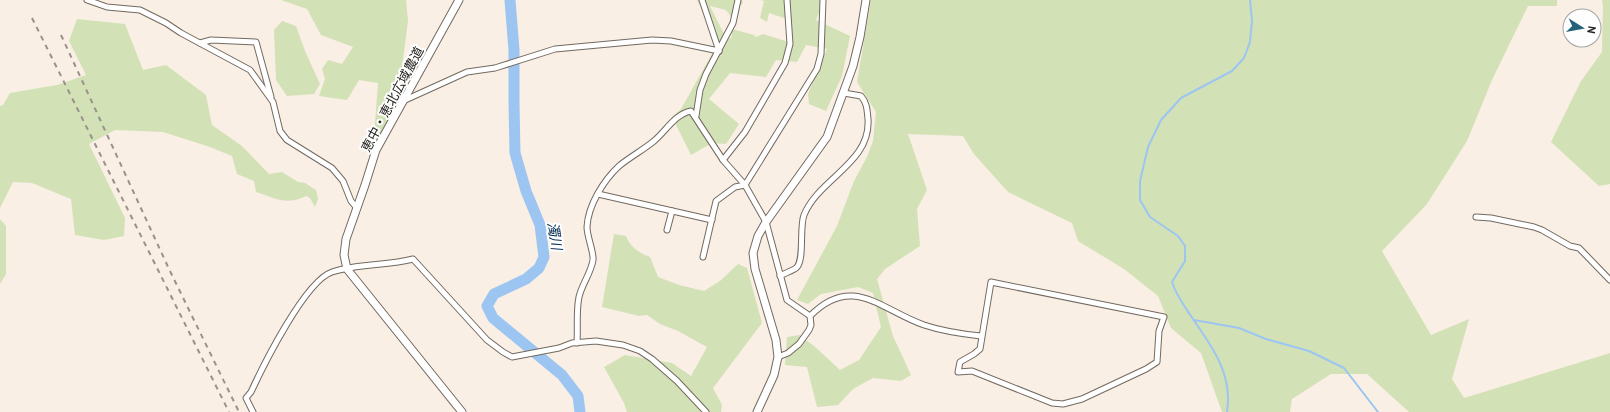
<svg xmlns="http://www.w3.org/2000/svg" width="1610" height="412" viewBox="0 0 1610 412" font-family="'PT Sans','Noto Sans JP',sans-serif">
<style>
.green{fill:#d3e1b6}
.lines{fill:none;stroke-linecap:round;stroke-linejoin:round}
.stream{stroke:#9dc5f2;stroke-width:2}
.river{stroke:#9dc5f2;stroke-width:11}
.street-casing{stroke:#726960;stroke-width:7}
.secondary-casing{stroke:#726960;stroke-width:9}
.street{stroke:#fff;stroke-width:5}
.secondary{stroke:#fff;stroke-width:7}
.rail{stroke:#99928a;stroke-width:2;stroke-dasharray:5 5;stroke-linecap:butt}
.labels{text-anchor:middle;stroke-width:4;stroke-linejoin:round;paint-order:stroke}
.street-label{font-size:13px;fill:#24211d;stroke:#fefefe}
.water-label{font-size:14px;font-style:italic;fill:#032d55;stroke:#fefefe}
</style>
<rect width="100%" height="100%" fill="#f9efe4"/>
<!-- green -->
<g class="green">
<polygon points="281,0 406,0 408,21 398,98 378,143 374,137 378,83 359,80 347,100 319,96 325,79 322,69 328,60 342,64 353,47 321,35 307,9"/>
<polygon points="697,0 742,0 743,3 734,11 733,19 726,10 710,6 727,40 731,38 732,35 731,30 732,29 754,35 756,37 763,34 792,43 790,20 769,13 767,22 760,18 764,1 761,0 824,0 816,20 850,36 842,76 826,111 809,104 808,94 827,49 806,45 797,62 776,60 766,77 730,73 709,99 739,124 726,144 712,143 691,155 672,117 681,109 718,43"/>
<polygon points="871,0 1557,0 1557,6 1528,6 1492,80 1467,141 1427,204 1382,251 1431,335 1469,319 1452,379 1464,398 1610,353 1610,412 1409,412 1367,374 1331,374 1292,399 1290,412 1222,412 1201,353 1171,328 1158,296 1124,269 1078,241 1072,223 1008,192 974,154 963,136 908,134 927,190 917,209 920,246 885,269 877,279 893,336 911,375 901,381 873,378 853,389 838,405 817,407 807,367 785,365 787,337 799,335 814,346 840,370 859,360 881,327 873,293 858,287 821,294 808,304 797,300 837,226 854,181 867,157 873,141 876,112 857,82"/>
<polygon points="1602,0 1610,0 1610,184 1599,186 1551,142 1581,81 1602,52 1603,6"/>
<path d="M77,19l48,5 18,46 23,-5 40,30 6,30 30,21 27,28 13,-2 16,10 7,1 11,7 2,9 -3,8 -5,-9 -4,-2c-20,10 -31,2 -50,-4l-2,-11 -17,-7 -5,-18 -22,-9 -47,-15 -48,-2 -26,14 36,74 -1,18 -20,4 -29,-5 -4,-36 -39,-16 -19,-1 -13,26v-102l3,-1 7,-12 47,-8 29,-10 -17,-34z"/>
<polygon points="282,21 296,26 305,51 320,84 314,94 287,96 276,80 274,30"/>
<polygon points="0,219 6,226 6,274 0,284"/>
<path d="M614,234l12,2c4,11 13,17 24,21l8,20 21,8 25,6 16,-10 18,-17 9,4 15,55 -49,65 9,17 -1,7h-94l-3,-9 -20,-36 21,-12 47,8 19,13 16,-29 -29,-16 -18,-7 -13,-9 -8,1 -37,-9z"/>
</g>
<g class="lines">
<!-- stream -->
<g class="stream">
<polyline points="1194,320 1239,328 1266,339 1309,351 1344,368 1378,412"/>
<path d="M1227,412c6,-37 -14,-64 -34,-93 -8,-12 -16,-22 -21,-37l13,-21v-15l-7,-10 -28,-19 -10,-17v-19l8,-34 13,-27 20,-22 51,-27 12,-13 6,-16 2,-21 -2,-21"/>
</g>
<!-- river -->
<polyline class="river" points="510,0 514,50 514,103 515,153 526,191 540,225 544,257 539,268 526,279 494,294 487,306 493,318 562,375 578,396 580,412"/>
<!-- street casing -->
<g class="street-casing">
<g id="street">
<polyline points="87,0 107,7 140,10 166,23 181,33 250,70 273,102 280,131 287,140 332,168 343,181 351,201 357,208"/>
<polyline points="702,0 719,51"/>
<polyline points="200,43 211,40 256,42 271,97"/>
<polyline points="403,101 467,72 495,68 555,49 652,40 671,41 719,51"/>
<polyline points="696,116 700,90 706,74 733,23 738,0"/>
<polyline points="723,160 745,132 785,63 790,44 787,0"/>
<polyline points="598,194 712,220"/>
<polyline points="1476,217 1491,218 1534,227 1542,230 1570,246 1579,248 1610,280"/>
<polyline points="667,230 672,211"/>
<polyline points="703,257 716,201 735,187 745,185 817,69 821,54 823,0"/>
<path d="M780,276c5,-3 12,-5 16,-8 9,-7 3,-40 8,-53 15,-37 67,-52 64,-96 -1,-10 -1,-16 -7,-23l-17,-3"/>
<polygon points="991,282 1164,317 1159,331 1157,362 1146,369 1082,399 1063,404 1052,403 972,371 958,372 960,362 974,354 980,349"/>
<path d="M810,316c42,-43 71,-6 114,9 18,6 38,9 57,11"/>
<path d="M577,343c1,-15 -1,-32 2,-46 3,-13 12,-24 14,-37 1,-8 -6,-23 -6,-33 1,-22 17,-47 32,-61 11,-9 24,-16 35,-25 12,-10 21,-27 37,-30l32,49 22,25 21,37 21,78 23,16 1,9 -2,5 -10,14 -11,9 -10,4"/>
<path d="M253,412l-7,-14 5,-6c12,-26 54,-111 81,-120 26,-9 55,-6 81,-13l74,81 16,12 9,5 47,-9 13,-5 24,-2 27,4 17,6 12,8 25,22 29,31"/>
</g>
</g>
<!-- secondary casing -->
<g class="secondary-casing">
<g id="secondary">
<polyline points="459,0 376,150 365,185 346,239 344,255 347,269 462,412"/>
<polyline points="757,412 774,375 778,357 776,340 755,269 753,253 758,236 766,222 827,137 853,66 860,37 866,0"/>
</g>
</g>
<!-- street -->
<use href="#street" class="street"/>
<!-- secondary -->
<use href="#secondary" class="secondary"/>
<!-- rail -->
<g class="rail">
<polyline points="32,18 229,412"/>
<polyline points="61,35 169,269 239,412"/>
</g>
</g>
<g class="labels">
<!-- street labels -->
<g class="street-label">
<text transform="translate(392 99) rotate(-62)" y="5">恵中・恵北広域農道</text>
</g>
<!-- water labels -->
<g class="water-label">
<text transform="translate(555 236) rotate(81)" y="5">濁川</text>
</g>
</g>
<!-- north arrow -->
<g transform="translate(1582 28) rotate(101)"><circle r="19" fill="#fefefe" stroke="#a7a6a4"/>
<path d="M0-3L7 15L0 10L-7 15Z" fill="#256279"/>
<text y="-6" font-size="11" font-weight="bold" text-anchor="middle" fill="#24211d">N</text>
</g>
</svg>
